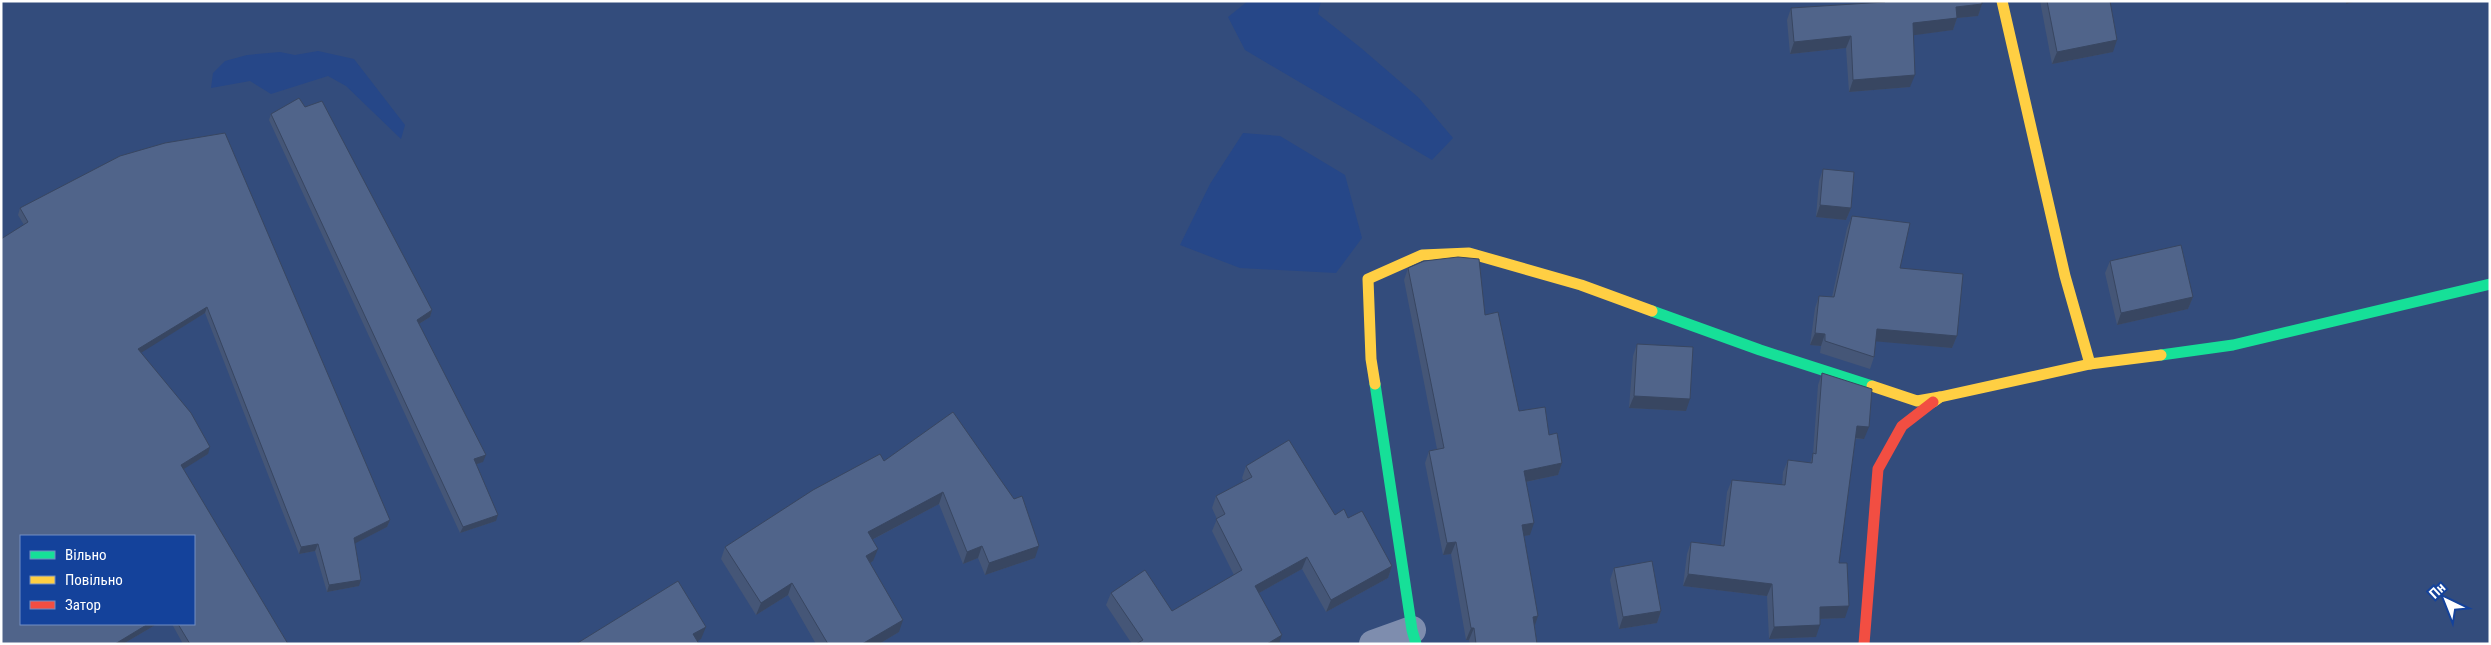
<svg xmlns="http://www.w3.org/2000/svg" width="2491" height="645" viewBox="0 0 2491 645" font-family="'Roboto Condensed',sans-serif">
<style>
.water{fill:#264788}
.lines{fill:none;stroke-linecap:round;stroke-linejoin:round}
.street{stroke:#7e8dae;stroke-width:28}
.fast{stroke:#16e098;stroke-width:11}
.slow{stroke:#ffcf43;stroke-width:11}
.jam{stroke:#f24e42;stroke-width:11}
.wall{fill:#455677}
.shaded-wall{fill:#384661}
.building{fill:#50648a;stroke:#384661}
</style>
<rect width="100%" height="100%" fill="#334c7c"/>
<!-- water -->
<g class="water">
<polygon points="1248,1 1321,1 1318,14 1361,48 1419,98 1453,138 1432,160 1245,50 1228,17"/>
<polygon points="318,51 354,59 405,125 401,139 346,86 328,76 271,94 250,81 211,88 213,73 225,61 247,55 280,52 295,55"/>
<polygon points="1243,133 1280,136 1345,175 1362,238 1336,273 1240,268 1180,245 1210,184"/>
</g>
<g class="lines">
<!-- street -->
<polyline class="street" points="1373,644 1412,630"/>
<!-- fast -->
<g class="fast">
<polyline points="1652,311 1760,350 1872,386"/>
<polyline points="2161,355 2233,345 2490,284"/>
<polyline points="1375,384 1412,630 1416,644"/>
</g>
<!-- slow -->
<g class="slow">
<polyline points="2002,1 2065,276 2090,364"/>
<polyline points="1375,384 1371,359 1368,279 1422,255 1469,253 1581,285 1652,311"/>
<polyline points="1872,386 1917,401 1940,397"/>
<polyline points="1933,402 1940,397 2090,364 2161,355"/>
</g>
<!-- jam -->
<polyline class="jam" points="1864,644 1878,469 1902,426 1933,402"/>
</g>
<!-- wall -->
<g class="wall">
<polygon points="1882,1 1982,1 1982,4 1978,16 1957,18 1953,30 1913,35 1910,87 1849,92 1846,48 1790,54 1787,20 1791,8 1882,3"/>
<polygon points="2040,1 2110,1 2113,52 2052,64"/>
<polygon points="271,114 432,310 430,317 419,324 483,462 476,464 496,521 460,533 269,120"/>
<polygon points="120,156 390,520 387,527 355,543 359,586 327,592 315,551 299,554 205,313 141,352 208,454 183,469 288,644 183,644 172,624 194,624 194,536 21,624 157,624 123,644 1,644 24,225 18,215 20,208"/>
<polygon points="1823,169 1851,208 1846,220 1816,217 1819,181"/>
<polygon points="1852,216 1900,268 1957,336 1952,348 1876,341 1874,357 1870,369 1820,353 1821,346 1810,345 1815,308 1819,296 1832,297 1847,228"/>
<polygon points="2110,261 2193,297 2188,309 2117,325 2105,273"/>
<polygon points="1408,268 1485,315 1519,411 1549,435 1562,463 1558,475 1526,482 1530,535 1524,536 1537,644 1470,644 1469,640 1466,640 1451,554 1443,555 1425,463 1429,451 1437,449 1404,280"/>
<polygon points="1637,344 1686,411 1629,408 1633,356"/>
<polygon points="1822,373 1864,439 1855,439 1839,563 1845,618 1820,619 1816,637 1769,639 1767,596 1683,586 1687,554 1691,542 1721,545 1727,492 1732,480 1782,485 1783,472 1788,460 1810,463 1813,454 1818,385"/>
<polygon points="953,412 1035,558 985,575 978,558 963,564 939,504 872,540 873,561 870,563 899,632 879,644 816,644 788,595 756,615 721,559 725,547 884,461"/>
<polygon points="1246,466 1335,515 1348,518 1392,566 1388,578 1326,612 1302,569 1259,593 1279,644 1132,644 1106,605 1111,593 1172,611 1234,575 1212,531 1217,519 1212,508 1216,496 1244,482 1242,478"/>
<polygon points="1614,568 1661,611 1657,623 1619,629 1610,580"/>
</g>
<!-- shaded-wall -->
<g class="shaded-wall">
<polygon points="2347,1 2356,1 2346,4"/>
<polygon points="1982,4 1978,16 1957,18 1953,30 1908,36 1913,23 1956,7"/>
<polygon points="1851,36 1846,48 1790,54 1794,42"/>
<polygon points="2117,40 2113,52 2052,64 2057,52"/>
<polygon points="1915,75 1910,87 1849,92 1853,80"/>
<polygon points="1820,205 1851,208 1846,220 1816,217"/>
<polygon points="2193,297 2188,309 2117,325 2121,313"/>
<polygon points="207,307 205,313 136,356 138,349"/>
<polygon points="432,310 430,317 414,327 417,320"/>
<polygon points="1877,329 1957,336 1952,348 1872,341"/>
<polygon points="1815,333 1825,334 1821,346 1810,345"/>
<polygon points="1634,396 1690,399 1686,411 1629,408"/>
<polygon points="1857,426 1869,427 1864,439 1853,438"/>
<polygon points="210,447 208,454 179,472 181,465"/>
<polygon points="486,455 483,462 471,466 474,459"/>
<polygon points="1562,463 1558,475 1520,483 1524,471"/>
<polygon points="943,492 939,504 864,544 868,532"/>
<polygon points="498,515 496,521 460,533 463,527"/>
<polygon points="390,520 387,527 352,545 354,538"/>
<polygon points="1534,523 1530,535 1518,537 1522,525"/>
<polygon points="1456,542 1451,554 1443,555 1447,543"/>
<polygon points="318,544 315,551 299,554 301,547"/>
<polygon points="982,546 978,558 963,564 967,552"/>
<polygon points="1039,546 1035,558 985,575 989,563"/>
<polygon points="878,549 873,561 862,568 866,556"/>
<polygon points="1307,557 1302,569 1250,598 1255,586"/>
<polygon points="1392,566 1388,578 1326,612 1331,600"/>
<polygon points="1688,574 1772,584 1767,596 1683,586"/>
<polygon points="361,580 359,586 327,592 329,585"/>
<polygon points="792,583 788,595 756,615 761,603"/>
<polygon points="1849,606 1845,618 1816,619 1820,607"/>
<polygon points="1661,611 1657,623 1619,629 1623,617"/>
<polygon points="1538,616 1534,628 1533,617"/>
<polygon points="903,620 899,632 879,644 862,644"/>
<polygon points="148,624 157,624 123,644 115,644"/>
<polygon points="1820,625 1816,637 1769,639 1774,627"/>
<polygon points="706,627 701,639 693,644 693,634"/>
<polygon points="1471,628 1474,628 1469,640 1466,640"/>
<polygon points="1282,635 1279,644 1267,644"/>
</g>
<!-- building -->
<g class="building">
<polygon points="1886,1 1982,1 1982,4 1956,7 1957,18 1913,23 1915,75 1853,80 1851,36 1794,42 1791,8 1885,2"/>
<polygon points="2047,1 2110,1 2117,40 2057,52"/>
<polygon points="299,98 305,107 322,101 432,310 417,320 486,455 474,459 498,515 463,527 271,114"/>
<polygon points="225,133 390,520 354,538 361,580 329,585 318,544 301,547 207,307 138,349 191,413 210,447 181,465 288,644 190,644 178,624 194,624 194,536 21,536 21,624 148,624 115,644 1,644 1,239 28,222 20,208 120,156 165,143"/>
<polygon points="1823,169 1854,172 1851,208 1820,205"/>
<polygon points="1852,216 1910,223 1900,268 1963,274 1957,336 1877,329 1874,357 1825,341 1825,334 1815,333 1819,296 1834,297"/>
<polygon points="2181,245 2193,297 2121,313 2110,261"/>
<polygon points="1458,257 1479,259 1485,315 1498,312 1519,411 1545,407 1549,435 1557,433 1562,463 1524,471 1534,523 1522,525 1538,616 1533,617 1537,644 1476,644 1474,628 1471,628 1456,542 1447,543 1429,451 1444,448 1408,268 1424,261"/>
<polygon points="1637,344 1693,347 1690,399 1634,396"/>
<polygon points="1822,373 1872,389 1869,427 1857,426 1839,563 1847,563 1849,606 1820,607 1820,625 1774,627 1772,584 1688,574 1691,542 1724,546 1732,480 1785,485 1788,460 1812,463 1813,453 1816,454"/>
<polygon points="953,412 1014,499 1022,496 1039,546 989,563 982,546 967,552 943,492 868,532 878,549 866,556 903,620 862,644 828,644 792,583 761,603 725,547 813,490 880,454 884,461"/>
<polygon points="1289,440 1335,515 1344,509 1348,518 1362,511 1392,566 1331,600 1307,557 1255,586 1282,635 1267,644 1136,644 1143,640 1111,593 1145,570 1172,611 1242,570 1216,519 1225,514 1216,496 1252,477 1246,466"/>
<polygon points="1652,561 1661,611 1623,617 1614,568"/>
<polygon points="678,581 706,627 693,634 699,644 576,644"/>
</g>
<!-- border -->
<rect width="2491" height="645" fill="none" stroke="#ffffff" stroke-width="5"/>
<!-- legend -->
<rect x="20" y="535" width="175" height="90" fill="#14429b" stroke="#728ec3"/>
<rect x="30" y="551" width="25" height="8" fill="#16e098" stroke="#728ec3"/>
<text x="65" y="560" font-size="15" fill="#ffffff">Вільно</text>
<rect x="30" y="576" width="25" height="8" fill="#ffcf43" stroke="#728ec3"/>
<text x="65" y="585" font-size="15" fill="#ffffff">Повільно</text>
<rect x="30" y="601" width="25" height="8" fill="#f24e42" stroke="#728ec3"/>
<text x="65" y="610" font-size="15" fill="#ffffff">Затор</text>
<!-- north arrow -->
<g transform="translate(2446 600) rotate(317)" stroke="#14429b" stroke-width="4" paint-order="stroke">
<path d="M0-4L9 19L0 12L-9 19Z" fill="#ffffff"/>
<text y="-8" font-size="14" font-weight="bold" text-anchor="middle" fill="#ffffff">Пн</text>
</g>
</svg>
